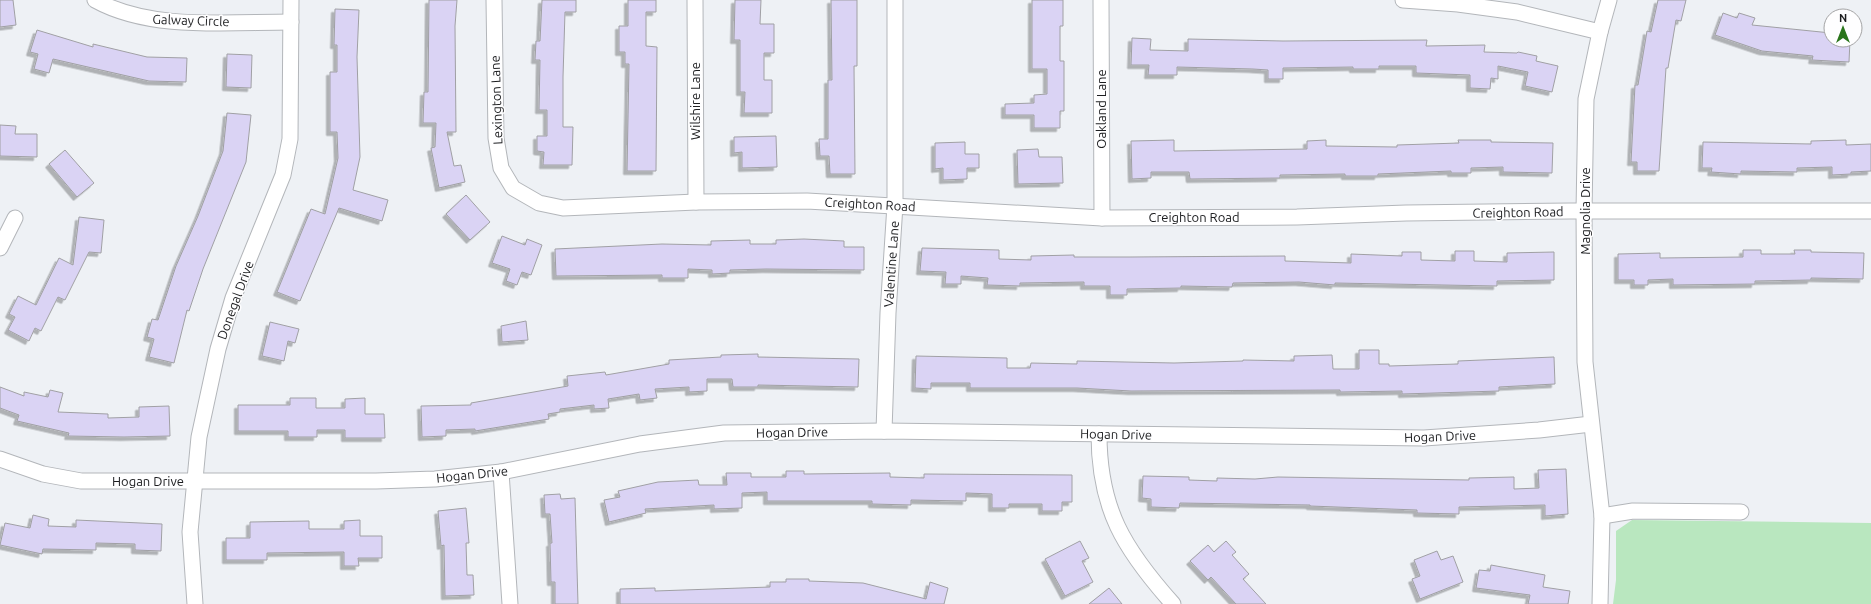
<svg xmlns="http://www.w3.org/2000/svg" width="1871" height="604" viewBox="0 0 1871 604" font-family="Ubuntu,sans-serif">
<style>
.green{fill:#b9e7bf}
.building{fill:#dad3f4;stroke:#a0a0a4;filter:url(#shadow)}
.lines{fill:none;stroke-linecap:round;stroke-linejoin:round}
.minor-casing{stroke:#b3b6ba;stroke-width:17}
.minor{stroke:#fff;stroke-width:15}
.labels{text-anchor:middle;stroke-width:3;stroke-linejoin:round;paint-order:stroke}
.street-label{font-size:13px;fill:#1c1d1f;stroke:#fefeff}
</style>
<defs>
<filter id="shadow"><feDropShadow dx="-3.5" dy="3.5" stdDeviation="0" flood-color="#0004"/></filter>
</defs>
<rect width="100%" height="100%" fill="#eef1f5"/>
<!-- green -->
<polygon class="green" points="1632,520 1871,523 1871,604 1613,604 1616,580 1616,531"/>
<!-- building -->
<g class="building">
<polygon points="0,0 13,0 16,25 0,27"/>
<polygon points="429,0 457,0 455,26 456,132 447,132 454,166 461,165 465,182 439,188 431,148 435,147 436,123 423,123 424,92 428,92"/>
<polygon points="542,0 576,0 576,12 565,12 563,77 563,127 573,127 572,165 543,165 544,152 537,151 537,136 547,136 547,110 539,110 540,60 535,60 536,41 540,41"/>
<polygon points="628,0 656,0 656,12 646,12 646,46 657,47 656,171 627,171 629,64 625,64 625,52 619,52 619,26 628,26"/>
<polygon points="735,0 761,0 760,24 774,24 774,53 764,53 764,80 772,80 772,113 744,113 745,92 740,92 740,40 734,40"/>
<polygon points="831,0 857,0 857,66 854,66 855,174 830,174 829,156 820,156 819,139 828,139 828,80 832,80"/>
<polygon points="1032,0 1063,0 1063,26 1060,26 1060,61 1064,61 1064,111 1060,111 1060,128 1034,128 1034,115 1005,115 1005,104 1034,103 1034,95 1047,94 1047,69 1032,69"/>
<polygon points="1658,0 1686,0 1681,21 1676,20 1668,68 1666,68 1659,171 1637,171 1637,162 1631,162 1635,85 1638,85 1647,31 1651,32"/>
<polygon points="335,9 359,10 357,57 360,157 353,190 388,200 382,221 339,208 300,301 277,292 311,209 325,214 338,158 337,132 330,132 330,72 337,72 337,45 334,45"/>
<polygon points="1723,13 1737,18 1739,13 1755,18 1752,25 1831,33 1831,40 1850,40 1849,62 1812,60 1813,56 1762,51 1715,35"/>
<polygon points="37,30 93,47 93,44 147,57 187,58 186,82 149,81 53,59 49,73 34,69 38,54 30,52"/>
<polygon points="1132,38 1151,39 1150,50 1188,51 1188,39 1283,41 1427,40 1426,46 1485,45 1484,52 1517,53 1518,52 1537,56 1536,61 1558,66 1552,92 1525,86 1528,72 1498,66 1498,79 1491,78 1490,89 1470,88 1470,75 1416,73 1416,66 1379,66 1379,69 1353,69 1353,67 1283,68 1283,79 1268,79 1268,70 1253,69 1177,67 1177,75 1148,75 1149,65 1131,65"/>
<polygon points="227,54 252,55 251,88 226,87"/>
<polygon points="227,113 251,115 246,162 203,269 189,311 187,310 174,363 149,357 154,339 147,337 152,319 158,320 176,266 198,216 223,151"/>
<polygon points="0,125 16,126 15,134 37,134 37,157 0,156"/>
<polygon points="776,136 777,167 742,168 742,152 734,153 734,137"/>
<polygon points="1174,140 1174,151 1307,149 1307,141 1326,140 1326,146 1397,147 1397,145 1459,143 1458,140 1491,140 1491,142 1553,143 1552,173 1503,172 1503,167 1471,168 1471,173 1451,173 1451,171 1378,174 1378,176 1345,176 1345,174 1280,175 1280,178 1190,179 1189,172 1151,172 1151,178 1132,179 1131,141"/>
<polygon points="1846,140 1846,145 1871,144 1871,171 1851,172 1851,174 1832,175 1832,167 1797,168 1797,172 1741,171 1741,174 1711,172 1712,168 1702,168 1703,142 1811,144 1811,141"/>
<polygon points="965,142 965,154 979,154 979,168 967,168 967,179 943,180 943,168 935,169 935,143"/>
<polygon points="1038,149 1039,157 1062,157 1063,183 1018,184 1017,150"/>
<polygon points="65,150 94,183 77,197 49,164"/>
<polygon points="466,195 490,222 470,240 446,214"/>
<polygon points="79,217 104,220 101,253 89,252 65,300 58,297 41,331 35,328 29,341 8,330 15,317 9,314 18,296 36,305 59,258 73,265"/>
<polygon points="502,236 525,245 527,239 542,245 531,275 522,272 517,285 506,281 510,269 492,263"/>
<polygon points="804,239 844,241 844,247 864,247 864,270 766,269 730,270 730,273 712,274 712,270 688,269 688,278 662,278 662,275 556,276 555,249 662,244 711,245 711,241 750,240 750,244 776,244 776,240"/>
<polygon points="922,248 999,250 999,259 1031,260 1031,256 1074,255 1074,257 1130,257 1285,256 1285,261 1351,263 1351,254 1402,256 1402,252 1421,252 1421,260 1455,261 1455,251 1474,251 1474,261 1507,262 1507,253 1554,252 1554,280 1497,281 1497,286 1335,283 1335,285 1299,282 1233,283 1232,287 1181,286 1181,288 1127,289 1127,295 1110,295 1110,286 1084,286 1084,282 1020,283 1020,286 987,285 988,278 961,276 961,284 945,284 946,272 920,271"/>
<polygon points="1743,250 1761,250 1761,254 1795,254 1794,250 1811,250 1811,252 1864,253 1863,279 1811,278 1811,280 1755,281 1755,284 1673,285 1673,279 1648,280 1648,285 1634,285 1634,280 1618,280 1618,254 1660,253 1660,258 1743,257"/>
<polygon points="526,321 528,340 502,342 501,326"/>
<polygon points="270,322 299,329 295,343 288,341 284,361 262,356"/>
<polygon points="1359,350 1379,350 1379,364 1389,364 1389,366 1458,364 1458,361 1554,357 1555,384 1499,387 1499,391 1402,394 1402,391 1340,392 1340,390 1131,391 1077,388 970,388 970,383 931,383 931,389 915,388 916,356 1007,358 1007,368 1030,368 1031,363 1077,364 1077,361 1174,363 1243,361 1243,360 1294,361 1294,356 1332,355 1333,369 1359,369"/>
<polygon points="758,354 758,357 859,359 858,387 758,385 758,387 733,387 732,379 707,379 707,391 689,392 689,387 655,389 657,398 640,400 639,394 608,399 609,408 594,409 594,405 560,409 560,412 548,414 549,419 475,431 475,429 446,430 446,436 422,437 421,406 471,405 471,403 568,386 567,376 605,372 606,375 669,364 669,360 721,357 721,355"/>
<polygon points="0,387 24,396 24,392 48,397 50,390 63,393 58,412 108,414 108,418 139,417 139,407 169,406 170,436 124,437 68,436 69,433 17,421 19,415 0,408"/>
<polygon points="290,398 316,398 316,408 345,408 345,399 365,398 365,414 384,414 385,438 345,438 345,430 317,430 317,437 288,437 288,431 238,431 238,405 290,405"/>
<polygon points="1566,469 1568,514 1545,516 1545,505 1459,507 1459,514 1417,513 1417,510 1310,506 1310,505 1180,503 1179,508 1151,507 1151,499 1142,498 1143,476 1189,477 1189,480 1217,481 1217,478 1255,479 1278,477 1469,480 1469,478 1514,477 1514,489 1539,488 1538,470"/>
<polygon points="786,471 804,471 804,474 890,473 890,477 924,478 924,474 1072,475 1072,502 1062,502 1062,511 1042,511 1042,504 1009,504 1009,508 992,508 992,494 966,493 966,501 911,500 911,505 872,504 872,501 767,501 767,492 742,493 742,508 714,509 714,505 645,509 646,513 609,522 604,500 620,497 618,491 658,482 698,480 699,485 727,485 726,473 751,473 751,477 786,477"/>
<polygon points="560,494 561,499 575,498 578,604 555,604 555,582 551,582 550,543 552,543 550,514 545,514 544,495"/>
<polygon points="466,508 469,543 466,543 467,575 473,575 474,595 445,596 444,545 441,546 438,511"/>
<polygon points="33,515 49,519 48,526 76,527 76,520 162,524 161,551 135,550 135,544 96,543 96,550 43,549 42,554 0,545 5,523 30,528"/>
<polygon points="360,520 360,536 382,536 382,558 358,558 359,566 344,566 344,552 267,553 267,560 226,560 226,538 250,538 250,522 309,521 309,529 344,529 344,521"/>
<polygon points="1080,541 1089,558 1082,561 1093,582 1065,596 1045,559"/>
<polygon points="1226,541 1236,552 1232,555 1249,574 1243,579 1266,604 1236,604 1211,577 1208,580 1190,561 1208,545 1214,552"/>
<polygon points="1437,551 1441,560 1453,556 1463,582 1420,599 1412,579 1420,576 1414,560"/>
<polygon points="1491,565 1545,575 1543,587 1570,591 1568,604 1528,604 1530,595 1476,588 1479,570 1490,571"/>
<polygon points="786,579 809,579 809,581 863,583 926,599 930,582 948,588 944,604 620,604 620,589 655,588 655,591 770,587 770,582 786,582"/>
<polygon points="1109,588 1122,604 1089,604"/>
</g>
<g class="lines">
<!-- minor casing -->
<g class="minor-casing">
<g id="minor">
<path d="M95,0c56,31 133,22 196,22"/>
<polyline points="494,0 496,138 501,168 513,188 539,203 563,208 696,202 807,201 1102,218 1297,217 1406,213 1570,211 1871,211"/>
<polyline points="695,0 696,202"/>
<polyline points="1101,0 1102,218"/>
<polyline points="1403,0 1458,4 1517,12 1600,32"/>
<polyline points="0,248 15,218"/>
<polyline points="884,431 888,313 895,205 895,0"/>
<path d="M1099,434c0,75 25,115 74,170"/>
<polyline points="0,459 43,474 81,481 376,481 435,479 501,472 640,444 724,433 884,431 1424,438 1539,430 1591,424"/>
<polyline points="501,472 510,604"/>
<polyline points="1602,516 1633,511 1741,512"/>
<polyline points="195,604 190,532 199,437 218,349 233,298 283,175 290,139 291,0"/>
<polyline points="1600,604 1602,516 1585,362 1584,211 1586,99 1600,32 1609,0"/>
</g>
</g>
<!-- minor -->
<use href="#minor" class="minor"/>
</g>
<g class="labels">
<!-- street labels -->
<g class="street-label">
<text transform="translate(191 20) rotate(2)" y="5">Galway Circle</text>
<text transform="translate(496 100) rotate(-92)" y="5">Lexington Lane</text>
<text transform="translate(695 101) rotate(-90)" y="5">Wilshire Lane</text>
<text transform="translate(1101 109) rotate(-90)" y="5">Oakland Lane</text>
<text transform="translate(870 204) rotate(3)" y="5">Creighton Road</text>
<text transform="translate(1585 211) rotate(-90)" y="5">Magnolia Drive</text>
<text transform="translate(1518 212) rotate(-1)" y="5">Creighton Road</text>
<text x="1194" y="222">Creighton Road</text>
<text transform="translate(891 264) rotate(-86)" y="5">Valentine Lane</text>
<text transform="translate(235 300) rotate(-70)" y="5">Donegal Drive</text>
<text transform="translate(792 432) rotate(-1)" y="5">Hogan Drive</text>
<text transform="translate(1116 434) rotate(1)" y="5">Hogan Drive</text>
<text transform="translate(1440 436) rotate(-2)" y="5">Hogan Drive</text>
<text transform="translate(472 474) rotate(-6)" y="5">Hogan Drive</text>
<text x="148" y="486">Hogan Drive</text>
</g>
</g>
<!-- north arrow -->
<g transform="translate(1843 28)"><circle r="19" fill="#fefeff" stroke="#a4a4a5"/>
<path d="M0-3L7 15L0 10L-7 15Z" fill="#29751b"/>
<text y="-6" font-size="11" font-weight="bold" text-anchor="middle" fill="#1c1d1f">N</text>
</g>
</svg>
